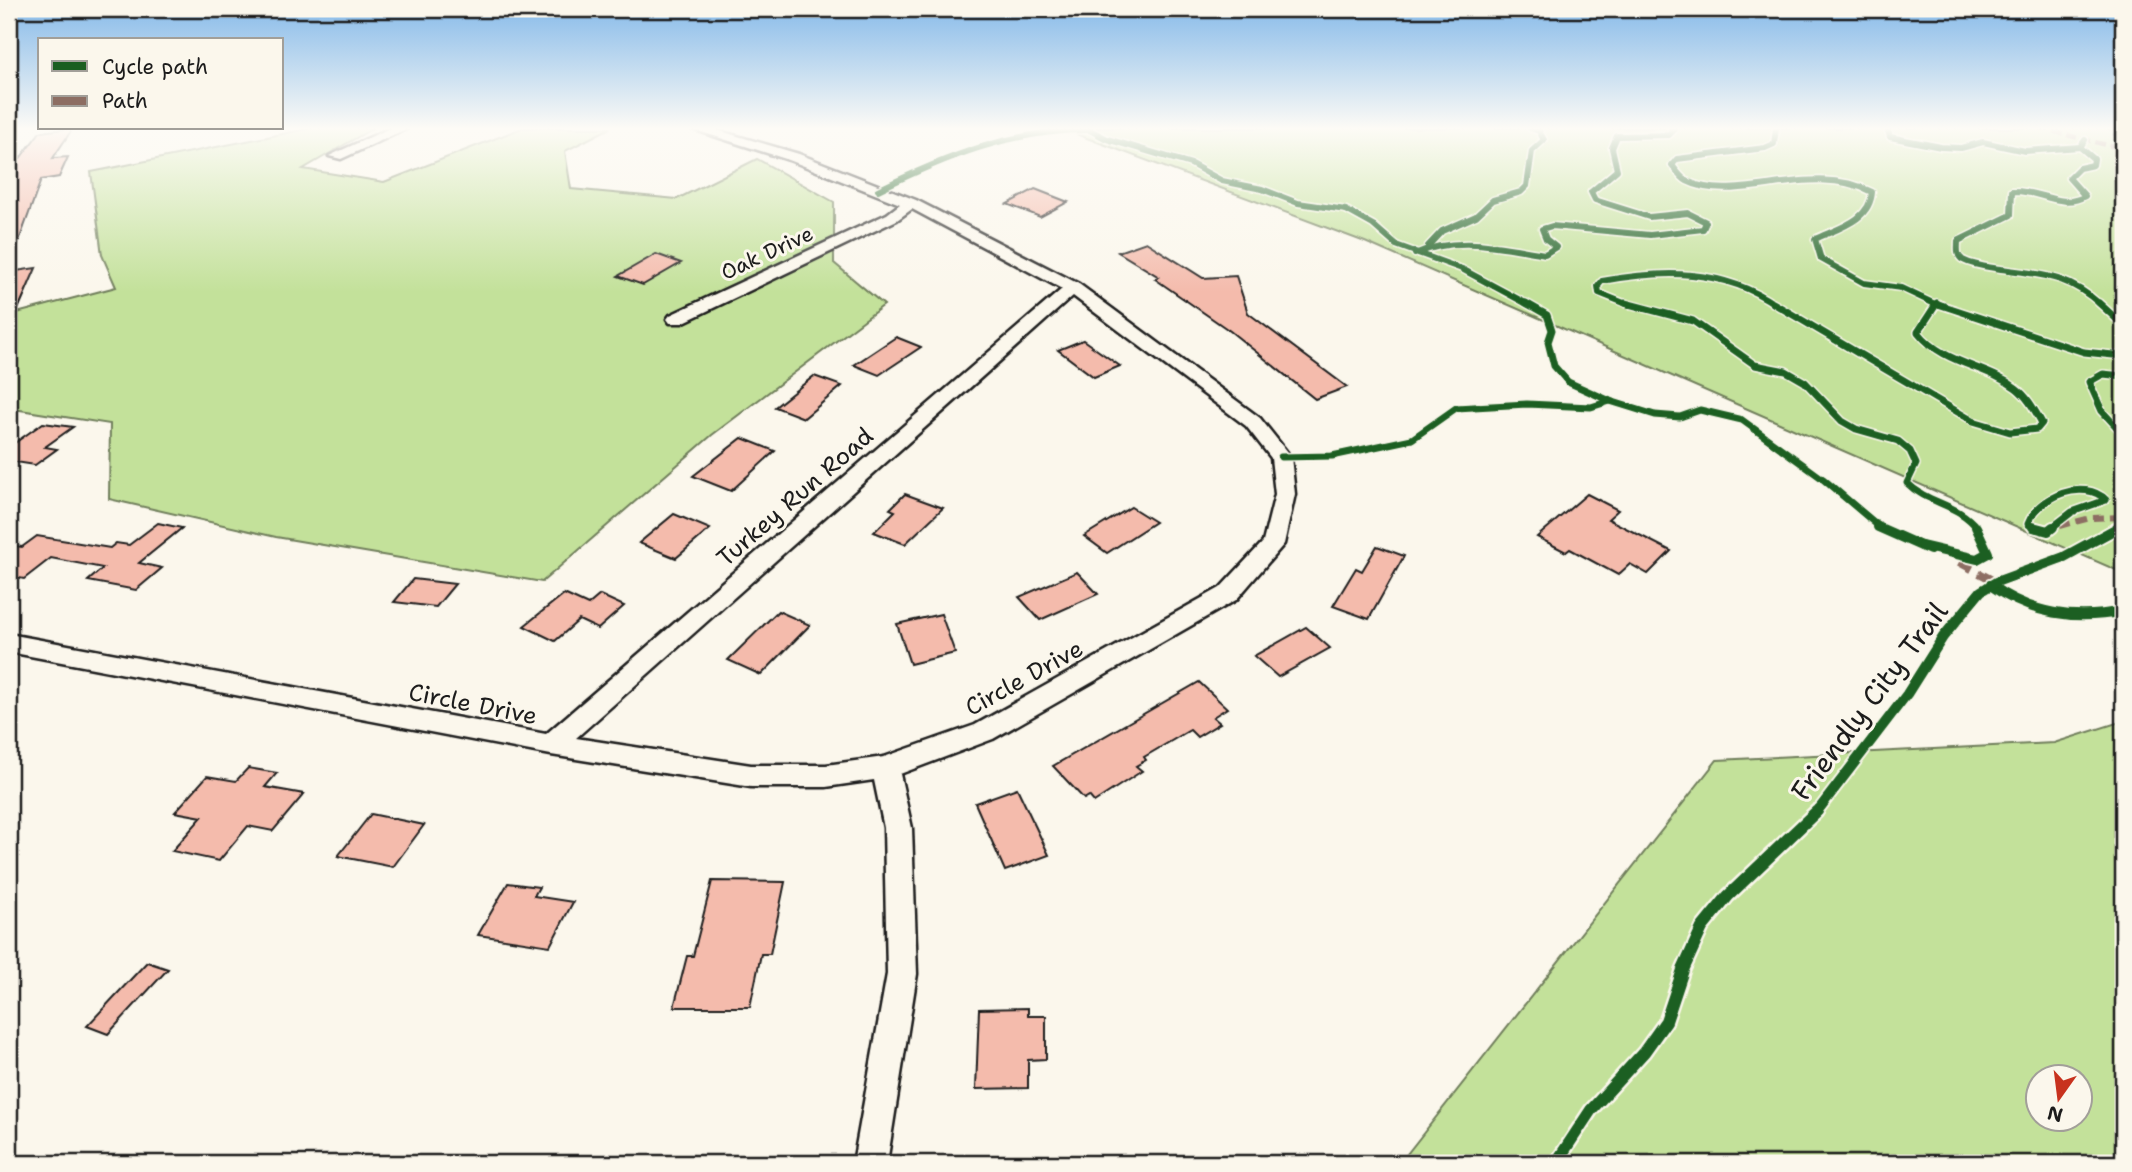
<svg xmlns="http://www.w3.org/2000/svg" width="2132" height="1172" viewBox="0 0 2132 1172" font-family="'Shantell Sans',sans-serif">
<style>
.green{fill:#c3e19a;stroke:#707e5b;stroke-width:2;fill-rule:evenodd}
.building{fill:#f4bbac;stroke:#1c1c1c;stroke-width:2}
.lines{fill:none;stroke-linecap:round;stroke-linejoin:round}
.minor-casing{stroke:#1c1c1c;stroke-width:5}
.path{stroke:#1c1c1c;stroke-width:2.5;stroke-dasharray:3.5 3.5;stroke-linecap:butt}
.minor{fill:#fbf7ec;fill-rule:evenodd}
.quiet-far2{stroke:#8d6e63;stroke-width:4.5;stroke-dasharray:10 4.5;stroke-linecap:butt}
.quiet-far1{stroke:#8d6e63;stroke-width:6;stroke-dasharray:11 6;stroke-linecap:butt}
.quiet{stroke:#8d6e63;stroke-width:8;stroke-dasharray:15 8;stroke-linecap:butt}
.cycleway-far3-casing{stroke:#fbf7ec;stroke-width:9}
.cycleway-far2-casing{stroke:#fbf7ec;stroke-width:10}
.cycleway-far1-casing{stroke:#fbf7ec;stroke-width:14}
.cycleway-casing{stroke:#fbf7ec;stroke-width:17}
.cycleway-far3{stroke:#1b5e20;stroke-width:6}
.cycleway-far2{stroke:#1b5e20;stroke-width:7}
.cycleway-far1{stroke:#1b5e20;stroke-width:10}
.cycleway{stroke:#1b5e20;stroke-width:12}
.labels{text-anchor:middle;stroke-width:6;stroke-linejoin:round;paint-order:stroke}
.far-street-label{font-size:21px;fill:#1c1c1c;stroke:#fbf7ec}
.street-label{font-size:24px;fill:#1c1c1c;stroke:#fbf7ec}
.near-street-label{font-size:28px;fill:#1c1c1c;stroke:#fbf7ec}
</style>
<rect width="100%" height="100%" fill="#fbf7ec"/>
<filter id="ink" filterUnits="userSpaceOnUse"><feTurbulence type="fractalNoise" baseFrequency=".0143" numOctaves="2"/><feDisplacementMap in="SourceGraphic" scale="14" xChannelSelector="R" yChannelSelector="G"/><feConvolveMatrix kernelMatrix="1 2 1 2 8 2 1 2 1" color-interpolation-filters="sRGB"/></filter>
<g filter="url(#ink)">
<!-- green -->
<g class="green">
<polygon points="312,128 373,128 303,169 384,182 522,128 610,128 565,151 571,189 677,199 757,159 834,202 834,263 884,305 712,435 542,582 276,537 109,499 110,424 14,409 9,383 9,315 116,287 102,255 91,172"/>
<polygon points="1060,128 2123,128 2123,573 1365,242"/>
<path d="M2123,721v442h-723l317,-403 337,-17zM2038,1078h42v42h-42z"/>
</g>
<!-- building -->
<g class="building">
<polygon points="73,128 53,158 68,157 59,177 41,180 11,263 9,262 9,173 40,132"/>
<polygon points="1035,189 1068,202 1040,217 1007,204"/>
<polygon points="1146,242 1203,278 1236,276 1248,313 1347,387 1315,399 1230,331 1155,279 1159,277 1118,252"/>
<polygon points="656,254 681,263 643,285 618,276"/>
<polygon points="36,268 9,330 9,272"/>
<polygon points="896,337 921,347 879,375 854,365"/>
<polygon points="1083,340 1120,366 1094,377 1058,350"/>
<polygon points="814,376 842,386 804,418 775,407"/>
<polygon points="43,423 73,427 45,447 57,449 35,465 9,461 9,447"/>
<polygon points="742,438 775,451 731,491 693,476"/>
<polygon points="905,494 943,508 905,544 874,532 895,511 890,509"/>
<polygon points="1587,494 1618,510 1608,519 1671,551 1648,574 1630,564 1618,575 1570,549 1566,552 1537,537"/>
<polygon points="1131,507 1155,522 1107,553 1084,536"/>
<polygon points="674,514 710,529 676,558 639,543"/>
<polygon points="158,523 182,528 139,563 162,568 136,590 88,581 103,568 51,558 24,579 9,576 9,545 22,547 37,536 110,548 116,543 129,545"/>
<polygon points="1377,546 1404,556 1369,619 1333,606 1356,568 1362,571"/>
<polygon points="1077,572 1098,594 1040,620 1019,597"/>
<polygon points="413,579 455,584 436,607 394,602"/>
<polygon points="564,594 588,605 600,595 624,606 598,629 579,620 555,641 524,626"/>
<polygon points="778,611 810,625 761,675 728,660"/>
<polygon points="941,614 955,653 910,664 897,624"/>
<polygon points="1306,627 1330,648 1278,677 1254,656"/>
<polygon points="1199,682 1227,708 1213,717 1220,723 1197,737 1190,730 1144,757 1146,760 1136,766 1142,771 1094,802 1089,796 1084,799 1053,766"/>
<polygon points="248,768 277,773 265,787 304,794 273,831 248,826 219,861 172,851 202,817 175,812 207,776 236,781"/>
<polygon points="1017,788 1049,855 1005,871 975,803"/>
<polygon points="371,814 424,825 393,867 338,856"/>
<polygon points="712,881 785,882 770,954 761,954 750,1007 674,1007 687,956 693,956"/>
<polygon points="508,883 539,887 534,896 573,902 550,946 478,935"/>
<polygon points="147,962 168,969 108,1034 87,1026"/>
<polygon points="1028,1008 1028,1016 1046,1016 1046,1059 1028,1060 1028,1088 976,1089 979,1009"/>
</g>
<g class="lines">
<!-- minor casing -->
<g class="minor-casing">
<g id="minor">
<polygon points="390,128 408,128 341,159 329,156"/>
<path d="M689,128h21l89,26 117,46 163,84 181,134 31,39 4,37 -11,50 -48,56 -243,139 -93,35 12,54 5,146 -30,189h-34l34,-189 -3,-146 -10,-48 -48,7h-75l-200,-32 -542,-103v-18l537,100 516,-445 -150,-80 -15,11 -215,103h-12l-3,-4 3,-4 217,-101 13,-10 -111,-44zM1073,296l173,130 25,32 4,36 -12,48 -43,46 -245,137 -91,32 -58,8h-75l-175,-27z"/>
</g>
</g>
<!-- path -->
<polyline class="path" points="2108,128 2123,144"/>
<!-- minor -->
<use href="#minor" class="minor"/>
<!-- quiet-far2 -->
<polyline class="quiet-far2" points="2039,128 2123,149"/>
<!-- quiet-far1 -->
<polyline class="quiet-far1" points="2060,526 2090,518 2123,517"/>
<!-- quiet -->
<polyline class="quiet" points="1959,562 1996,582"/>
<!-- cycleway-far3 casing -->
<g class="cycleway-far3-casing">
<g id="cycleway-far3">
<polyline points="1086,128 1107,139 1191,164 1222,181 1262,189 1298,203 1346,210 1373,225 1396,245 1462,269 1529,305"/>
<path d="M1776,128l-2,16 -9,4 -88,11 -5,6c4,5 9,13 15,16 49,25 124,-21 185,11 -2,29 -34,36 -57,47l6,20 43,24 37,5 36,17"/>
<polyline points="1887,128 1890,137 1941,147 1961,148 1983,142 2025,151 2080,147"/>
<path d="M2085,140l-5,7 14,12 -1,6 -14,3 -10,10 16,18c-23,14 -48,-7 -73,-5l-1,24 -53,26c0,7 -2,15 5,19 11,6 26,7 38,9 43,6 67,6 100,36"/>
<path d="M878,190c67,-33 133,-60 209,-60"/>
<polyline points="1428,246 1442,231 1476,216 1493,200 1521,192 1527,186 1532,151 1544,140 1539,131 1530,128"/>
<path d="M1415,254c42,-19 86,-7 130,0l11,-7 -10,-8 -4,-10 10,-3 98,9 53,-6 3,-7 -18,-9 -39,4 -54,-17 -4,-8 26,-22 -5,-22 5,-12 52,-1 5,-5 -3,-2"/>
<polyline points="1938,304 1942,305"/>
<path d="M1629,305l-30,-12 -1,-7 4,-5c61,-11 121,-13 174,24"/>
</g>
</g>
<!-- cycleway-far2 casing -->
<g class="cycleway-far2-casing">
<g id="cycleway-far2">
<polyline points="1526,303 1547,315 1552,330 1548,342 1554,366 1568,382 1610,401 1655,415 1680,417 1700,410 1742,420 1823,479 1882,529"/>
<path d="M1625,303l68,18 62,44 31,6 19,11 37,39 14,8 42,12 12,10 6,13 -9,19c22,22 50,19 71,46"/>
<path d="M1773,303l200,118 37,11 27,-3 5,-6c-7,-12 -14,-26 -26,-35 -32,-24 -72,-23 -98,-56l19,-29"/>
<polyline points="2099,303 2123,325"/>
<polyline points="1938,304 2084,352 2123,356"/>
<polyline points="2123,376 2103,374 2089,382 2102,411 2123,434"/>
<polyline points="1281,457 1332,456 1412,439 1456,408 1527,404 1591,407 1610,401"/>
<path d="M2036,529l-8,-5c10,-28 56,-46 78,-24l-34,12 -22,17"/>
<polyline points="2116,529 2123,525"/>
</g>
</g>
<!-- cycleway-far1 casing -->
<g class="cycleway-far1-casing">
<g id="cycleway-far1">
<polyline points="1878,527 1930,550"/>
<polyline points="2033,527 2048,531 2053,527"/>
<polyline points="1922,546 1977,559 1988,553 1976,527"/>
<path d="M1990,585c41,29 84,36 133,26"/>
<polyline points="1816,813 1907,694 1943,637 1981,591 1996,582 2064,557 2119,527"/>
</g>
</g>
<!-- cycleway casing -->
<g class="cycleway-casing">
<polyline id="cycleway" points="1556,1163 1591,1110 1644,1052 1666,1021 1683,970 1702,928 1728,896 1817,811"/>
</g>
<!-- cycleway-far3 -->
<use href="#cycleway-far3" class="cycleway-far3"/>
<!-- cycleway-far2 -->
<use href="#cycleway-far2" class="cycleway-far2"/>
<!-- cycleway-far1 -->
<use href="#cycleway-far1" class="cycleway-far1"/>
<!-- cycleway -->
<use href="#cycleway" class="cycleway"/>
</g>
</g>
<!-- sky -->
<linearGradient id="sky" x2="0" y2="1"><stop stop-color="#84b9e9"/><stop offset="0.44" stop-color="#fdfbf6"/><stop offset="1" stop-color="#fdfbf6" stop-opacity="0"/></linearGradient>
<rect width="2132" height="292" fill="url(#sky)"/>
<g class="labels">
<!-- far-street labels -->
<g class="far-street-label">
<text transform="translate(767 253) rotate(-25)" y="7">Oak Drive</text>
</g>
<!-- street labels -->
<g class="street-label">
<text transform="translate(795 497) rotate(-41)" y="8">Turkey Run Road</text>
<text transform="translate(1024 678) rotate(-29)" y="8">Circle Drive</text>
<text transform="translate(473 704) rotate(11)" y="8">Circle Drive</text>
</g>
<!-- near-street labels -->
<g class="near-street-label">
<text transform="translate(1869 701) rotate(-53)" y="10">Friendly City Trail</text>
</g>
</g>
<!-- margin -->
<rect width="2132" height="1172" fill="none" stroke="#fbf7ec" stroke-width="35"/>
<rect x="18" y="18" width="2097" height="1137" fill="none" stroke="#1c1c1c" stroke-width="2.5" filter="url(#ink)"/>
<!-- legend -->
<rect x="38" y="38" width="245" height="91" fill="#fbf7ec" stroke="#a29f99" stroke-width="2"/>
<rect x="52" y="61" width="35" height="10" fill="#1b5e20" stroke="#a29f99" stroke-width="2"/>
<text x="102" y="74" font-size="21" fill="#1c1c1c">Cycle path</text>
<rect x="52" y="96" width="35" height="10" fill="#8d6e63" stroke="#a29f99" stroke-width="2"/>
<text x="102" y="108" font-size="21" fill="#1c1c1c">Path</text>
<!-- north arrow -->
<g transform="translate(2059 1098) rotate(194)"><circle r="33" fill="#fbf7ec" stroke="#a29f99" stroke-width="2"/>
<path d="M0-5L12 26L0 18L-12 26Z" fill="#c8321e"/>
<text y="-10" font-size="19" font-weight="bold" text-anchor="middle" fill="#1c1c1c">N</text>
</g>
</svg>
